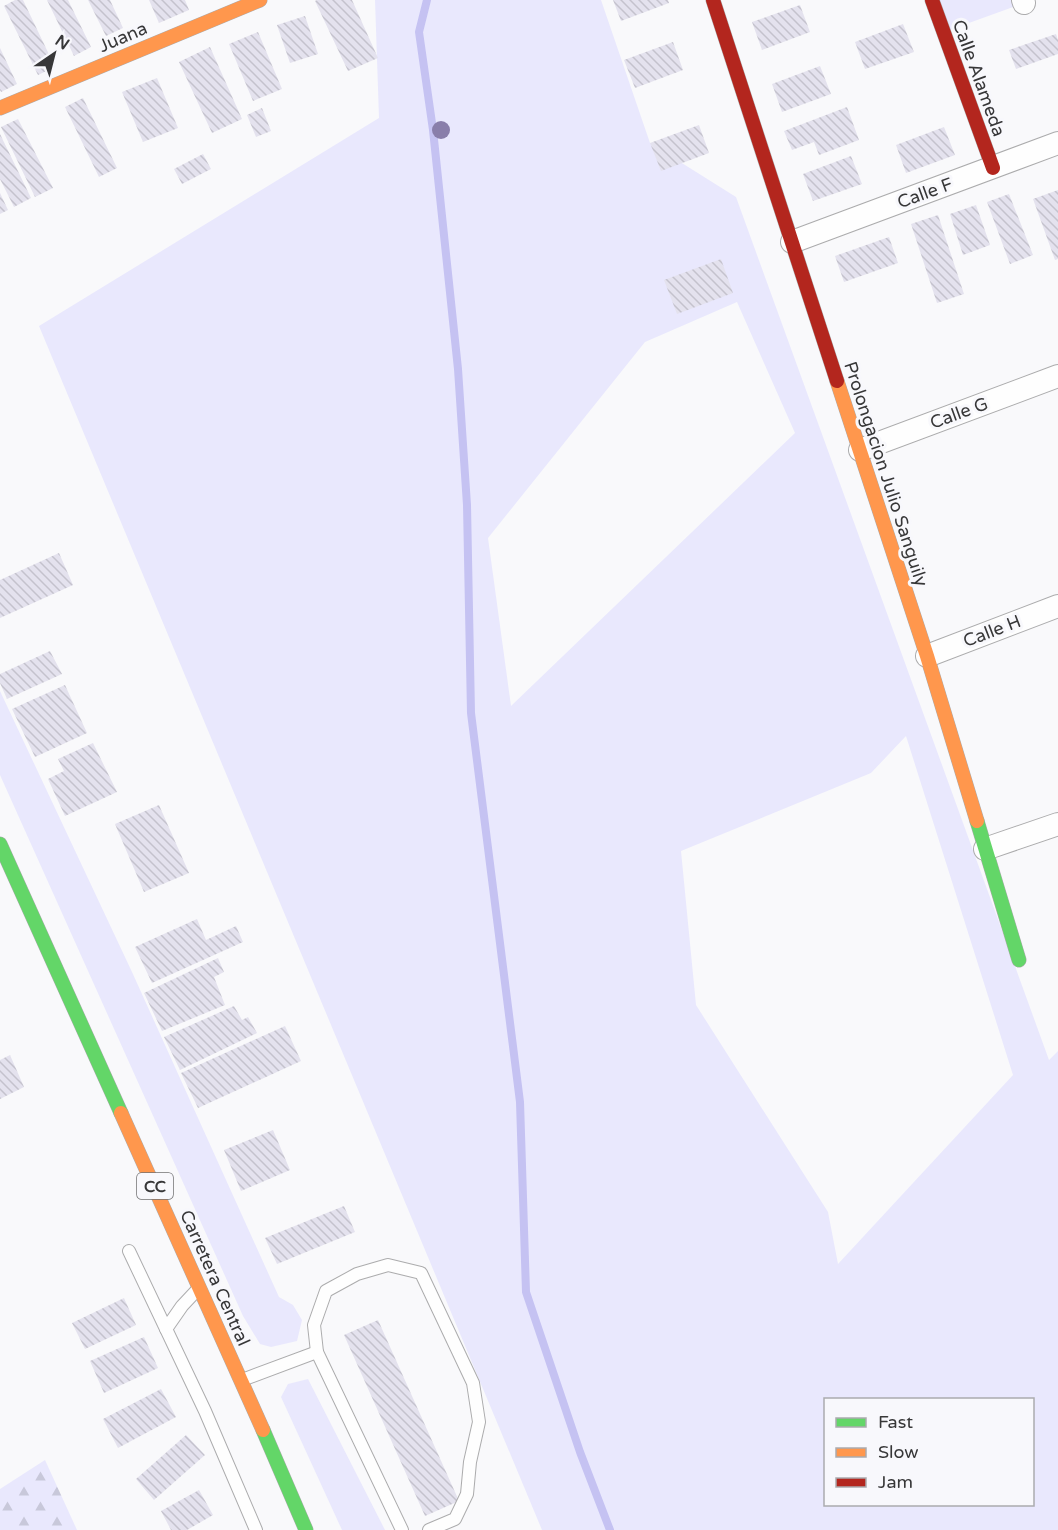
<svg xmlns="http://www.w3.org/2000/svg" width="1058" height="1530" viewBox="0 0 1058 1530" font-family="'Varela Round',sans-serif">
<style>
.green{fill:#e9e8fd;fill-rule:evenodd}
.forest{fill:url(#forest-firs)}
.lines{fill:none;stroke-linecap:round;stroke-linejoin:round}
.stream{stroke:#c5c2f2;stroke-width:8}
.building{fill:url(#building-back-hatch)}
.lane-casing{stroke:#acacad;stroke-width:14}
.street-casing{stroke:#acacad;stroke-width:24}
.fast-casing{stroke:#acacad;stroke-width:15}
.slow-casing{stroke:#acacad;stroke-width:15}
.jam-casing{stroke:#acacad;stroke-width:15}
.lane{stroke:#fefefe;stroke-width:12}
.street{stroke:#fefefe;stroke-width:22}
.fast{stroke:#63d668;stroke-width:14}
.slow{stroke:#ff974d;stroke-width:14}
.jam{stroke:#b3261e;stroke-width:14}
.tree{fill:#897eaa}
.labels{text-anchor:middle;stroke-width:6;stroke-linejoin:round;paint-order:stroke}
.shield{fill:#f8f8fc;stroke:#717173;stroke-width:1.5}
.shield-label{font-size:16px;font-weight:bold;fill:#373738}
.street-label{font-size:18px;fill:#373738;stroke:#f8f8fc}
</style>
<defs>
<pattern id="forest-firs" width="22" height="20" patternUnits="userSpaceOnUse" patternTransform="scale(1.5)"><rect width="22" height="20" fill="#e9e8fd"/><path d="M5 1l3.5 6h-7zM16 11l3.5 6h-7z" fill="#c8c8da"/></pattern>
<pattern id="building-back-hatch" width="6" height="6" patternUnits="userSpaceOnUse" patternTransform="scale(1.5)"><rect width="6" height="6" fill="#e4e2ee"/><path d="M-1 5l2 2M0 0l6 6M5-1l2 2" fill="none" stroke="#c4c2cd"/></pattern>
</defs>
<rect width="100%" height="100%" fill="#f9f9fb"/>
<!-- green -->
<g class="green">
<path d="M375,0h226l49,143 86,54 313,863 9,-9v479h-516l-503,-1204 340,-208zM737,302l58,131 -284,273 -23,-168 157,-196zM906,736l107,339 -175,189 -10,-52 -132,-207 -15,-154 190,-78zM826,1400h206v104h-206z"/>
<polygon points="932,0 1023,0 1024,3 944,32"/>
<polygon points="0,691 132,972 279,1297 293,1305 302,1320 297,1341 271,1347 260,1344 243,1316 0,775"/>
<polygon points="308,1379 385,1530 342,1530 281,1397 288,1384"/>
</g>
<!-- forest -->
<polygon class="forest" points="45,1460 77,1530 0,1530 0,1489"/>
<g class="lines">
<!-- stream -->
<polyline class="stream" points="427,0 419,32 433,130 458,369 467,505 471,713 520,1102 526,1292 580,1452 610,1530"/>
</g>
<!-- building -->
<g class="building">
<polygon points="15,0 23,0 55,67 38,75 4,6"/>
<polygon points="47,0 68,0 91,47 74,56"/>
<polygon points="88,0 110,0 123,28 106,36"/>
<polygon points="149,0 185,0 189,10 159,23"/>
<polygon points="317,0 352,0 378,58 348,71 315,1"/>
<polygon points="613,0 668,0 669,3 621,21"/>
<polygon points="800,5 810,32 762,50 752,22"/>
<polygon points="305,16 318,54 290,63 277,25"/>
<polygon points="903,24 914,52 865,69 855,42"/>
<polygon points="258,32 282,89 253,101 229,44"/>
<polygon points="1056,34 1058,40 1058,54 1016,69 1009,50"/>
<polygon points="673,42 683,70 635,88 624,60"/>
<polygon points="210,47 242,119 212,133 179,62"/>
<polygon points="0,48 17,84 1,92 0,90"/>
<polygon points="820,66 831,94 782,112 772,84"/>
<polygon points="157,78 178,128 143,142 122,92"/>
<polygon points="83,98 117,168 99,177 65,107"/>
<polygon points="847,107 859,140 819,155 814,142 792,150 784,131"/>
<polygon points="262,108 271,131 256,137 247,115"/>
<polygon points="18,119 53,188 35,197 1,127"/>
<polygon points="699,125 709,153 661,171 650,143"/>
<polygon points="944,127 955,155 906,173 896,145"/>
<polygon points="0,134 31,198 14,207 0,179"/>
<polygon points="203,154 211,169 182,184 174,169"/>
<polygon points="851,156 862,184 813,201 803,174"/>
<polygon points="1058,190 1058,259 1055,260 1033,199"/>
<polygon points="0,193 8,210 0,214"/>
<polygon points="1009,194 1033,255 1010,264 987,202"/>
<polygon points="976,205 990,245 963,255 950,214"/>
<polygon points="938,215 964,294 937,303 911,224"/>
<polygon points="889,237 898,263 844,282 835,256"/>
<polygon points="721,259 733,293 677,314 664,280"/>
<polygon points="59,553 73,585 0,618 0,580"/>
<polygon points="50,651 62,674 7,699 0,683 0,674"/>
<polygon points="65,685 87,733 35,757 12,709"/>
<polygon points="93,743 117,792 65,816 48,779 64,771 58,759"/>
<polygon points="159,805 189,873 144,892 115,824"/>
<polygon points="197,919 206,940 236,926 243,942 152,983 135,947"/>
<polygon points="218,958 224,972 214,977 225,1005 162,1031 144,993"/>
<polygon points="234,1006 242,1020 248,1017 257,1033 180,1070 164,1037"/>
<polygon points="285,1026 301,1061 198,1108 181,1073"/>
<polygon points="10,1055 24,1087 0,1099 0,1060"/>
<polygon points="273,1130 290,1170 241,1191 224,1150"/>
<polygon points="344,1206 355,1232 277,1264 265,1238"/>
<polygon points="124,1298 136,1325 85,1349 72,1323"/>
<polygon points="378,1320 459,1501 425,1516 344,1335"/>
<polygon points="144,1337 158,1368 104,1393 90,1361"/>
<polygon points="161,1389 176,1417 118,1448 103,1419"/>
<polygon points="186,1435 205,1455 154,1500 136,1479"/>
<polygon points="199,1490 213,1515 187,1530 171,1530 161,1511"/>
</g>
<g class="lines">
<!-- lane casing -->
<g class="lane-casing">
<g id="lane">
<polyline points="129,1251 205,1411 256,1530"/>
<polyline points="166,1329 182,1306 197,1290"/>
<polyline points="242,1380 317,1352"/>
<polyline points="402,1530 317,1352 314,1325 326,1291 357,1274 388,1265 421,1273 473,1383 479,1422 470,1462 467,1494 455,1519 429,1530"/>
</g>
</g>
<!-- street casing -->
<g class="street-casing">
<g id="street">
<polyline points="1023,0 1024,3"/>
<polyline points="792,242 1058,143"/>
<polyline points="860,450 1058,376"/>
<polyline points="927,656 1058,606"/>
<polyline points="985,849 1058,824"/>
</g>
</g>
<!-- fast casing -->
<g class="fast-casing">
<g id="fast">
<polyline points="977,821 1019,960"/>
<polyline points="0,844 121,1113"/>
<polyline points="263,1430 306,1530"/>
</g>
</g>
<!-- slow casing -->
<g class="slow-casing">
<g id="slow">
<polyline points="0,108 260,0"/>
<polyline points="837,381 927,656 977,821"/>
<polyline points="121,1113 263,1430"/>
</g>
</g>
<!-- jam casing -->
<g class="jam-casing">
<g id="jam">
<polyline points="713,0 837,381"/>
<polyline points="932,0 993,168"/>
</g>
</g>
<!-- lane -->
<use href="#lane" class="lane"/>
<!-- street -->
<use href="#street" class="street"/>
<!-- fast -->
<use href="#fast" class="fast"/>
<!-- slow -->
<use href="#slow" class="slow"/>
<!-- jam -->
<use href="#jam" class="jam"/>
</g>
<!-- trees -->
<circle class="tree" cx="441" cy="130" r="9"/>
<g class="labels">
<!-- shield labels -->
<rect class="shield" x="137" y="1173" width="36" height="26" rx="4.5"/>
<g class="shield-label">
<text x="155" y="1192">CC</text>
</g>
<!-- street labels -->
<g class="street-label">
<text transform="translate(123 37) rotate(-23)" y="6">Juana</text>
<text transform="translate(979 78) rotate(70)" y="6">Calle Alameda</text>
<text transform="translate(925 193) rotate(-20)" y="6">Calle F</text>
<text transform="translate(959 413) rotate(-20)" y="6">Calle G</text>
<text transform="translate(886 474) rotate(72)" y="6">Prolongacion Julio Sanguily</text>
<text transform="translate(992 631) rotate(-21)" y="6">Calle H</text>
<text transform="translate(215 1278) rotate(66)" y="6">Carretera Central</text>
</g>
</g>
<!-- legend -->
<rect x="824" y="1398" width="210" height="108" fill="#f8f8fc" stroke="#ababae" stroke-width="1.5"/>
<rect x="836" y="1418" width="30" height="9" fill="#63d668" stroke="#ababae" stroke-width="1.5"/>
<text x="878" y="1428" font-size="18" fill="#373738">Fast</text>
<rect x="836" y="1448" width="30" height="9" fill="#ff974d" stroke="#ababae" stroke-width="1.5"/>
<text x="878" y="1458" font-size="18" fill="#373738">Slow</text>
<rect x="836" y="1478" width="30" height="9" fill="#b3261e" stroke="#ababae" stroke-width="1.5"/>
<text x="878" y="1488" font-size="18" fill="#373738">Jam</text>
<!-- north arrow -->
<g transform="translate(54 54) rotate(35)" stroke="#f8f8fc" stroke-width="4.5" paint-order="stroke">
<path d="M0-4.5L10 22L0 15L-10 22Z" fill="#373738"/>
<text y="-9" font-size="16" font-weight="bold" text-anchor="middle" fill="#373738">N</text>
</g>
</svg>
